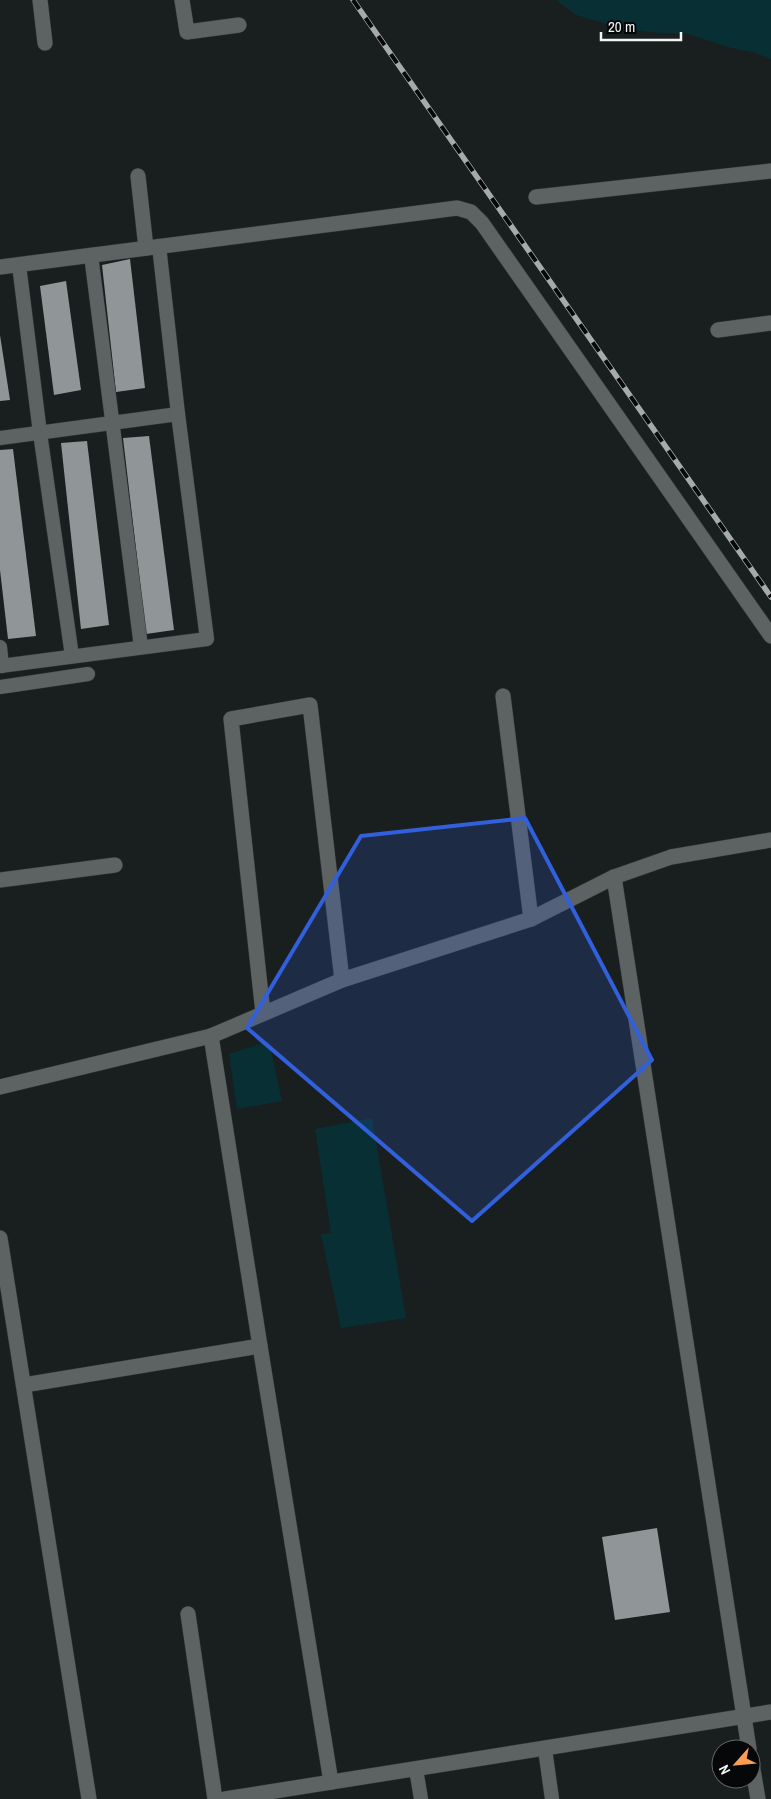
<svg xmlns="http://www.w3.org/2000/svg" width="771" height="1799" viewBox="0 0 771 1799" font-family="'Archivo Narrow',sans-serif">
<style>
.green{fill:#083034}
.building{fill:#909697}
.lines{fill:none;stroke-linecap:round;stroke-linejoin:round}
.lane-casing{stroke:#343738;stroke-width:15}
.street-casing{stroke:#343738;stroke-width:16}
.lane{stroke:#5d6263;stroke-width:14}
.street{stroke:#5d6263;stroke-width:15}
.rail-casing{stroke:#a7aaab;stroke-width:5.5}
.rail{stroke:#060708;stroke-width:4;stroke-dasharray:11;stroke-linecap:butt}
.marked{fill:#325fdb;fill-opacity:0.2;stroke:#325fdb;stroke-width:4;stroke-linejoin:round}
</style>
<rect width="100%" height="100%" fill="#191e1e"/>
<!-- green -->
<g class="green">
<polygon points="556,0 771,0 771,59 753,52 731,48 685,33 659,33 624,29 576,15"/>
<polygon points="269,1041 282,1101 237,1109 229,1054"/>
<polygon points="372,1118 406,1318 341,1328 321,1234 331,1233 315,1129"/>
</g>
<!-- building -->
<g class="building">
<polygon points="130,259 145,388 116,392 102,265"/>
<polygon points="66,281 81,390 54,395 40,286"/>
<polygon points="0,335 10,400 0,401"/>
<polygon points="149,436 174,630 146,634 123,438"/>
<polygon points="87,441 109,625 81,629 61,443"/>
<polygon points="13,449 36,636 8,639 0,570 0,450"/>
<polygon points="657,1528 670,1612 615,1620 602,1537"/>
</g>
<g class="lines">
<!-- lane casing -->
<g class="lane-casing">
<g id="lane">
<polyline points="91,255 141,647"/>
<polyline points="19,265 40,433 72,656"/>
<polyline points="0,438 178,414"/>
<polyline points="0,647 2,666"/>
<polyline points="0,666 207,639 178,414 159,246"/>
<polyline points="0,687 88,674"/>
<polyline points="545,1749 552,1799"/>
<polyline points="416,1769 421,1799"/>
</g>
</g>
<!-- street casing -->
<g class="street-casing">
<g id="street">
<polyline points="40,0 45,43"/>
<polyline points="182,0 187,32 239,25"/>
<polyline points="138,176 146,248"/>
<polyline points="536,197 771,171"/>
<polyline points="0,267 457,208 471,212 482,223 771,636"/>
<polyline points="718,330 771,323"/>
<polyline points="503,696 531,919"/>
<polyline points="614,877 749,1749"/>
<polyline points="0,880 115,865"/>
<polyline points="263,1013 231,719 310,705 342,980"/>
<polyline points="0,1087 211,1036 342,980 531,919 614,877 671,857 771,840"/>
<polyline points="0,1238 89,1799"/>
<polyline points="260,1346 331,1782"/>
<polyline points="24,1385 260,1346 211,1036"/>
<polyline points="188,1614 215,1799"/>
<polyline points="751,1758 758,1799"/>
<polyline points="225,1799 771,1712"/>
</g>
</g>
<!-- lane -->
<use href="#lane" class="lane"/>
<!-- street -->
<use href="#street" class="street"/>
<!-- rail casing -->
<g class="rail-casing">
<polyline id="rail" points="353,0 771,597"/>
</g>
<!-- rail -->
<use href="#rail" class="rail"/>
</g>
<!-- marked area -->
<path class="marked" d="M525,818l127,242 -180,161 -225,-193 114,-192z"/>
<!-- north arrow -->
<g transform="translate(736 1764) rotate(243)"><circle r="24" fill="#060708" stroke="#646667"/>
<path d="M0-4L9 19L0 12L-9 19Z" fill="#fc9d54"/>
<text y="-8" font-size="14" font-weight="bold" text-anchor="middle" fill="#f2f5f6">N</text>
</g>
<!-- scale -->
<path d="M601 32v8h80v-8" fill="none" stroke="#f2f5f6" stroke-width="2.5"/>
<text x="608" y="32" font-size="15" fill="#f2f5f6" stroke="#060708" stroke-width="4" paint-order="stroke">20 m</text>
</svg>
